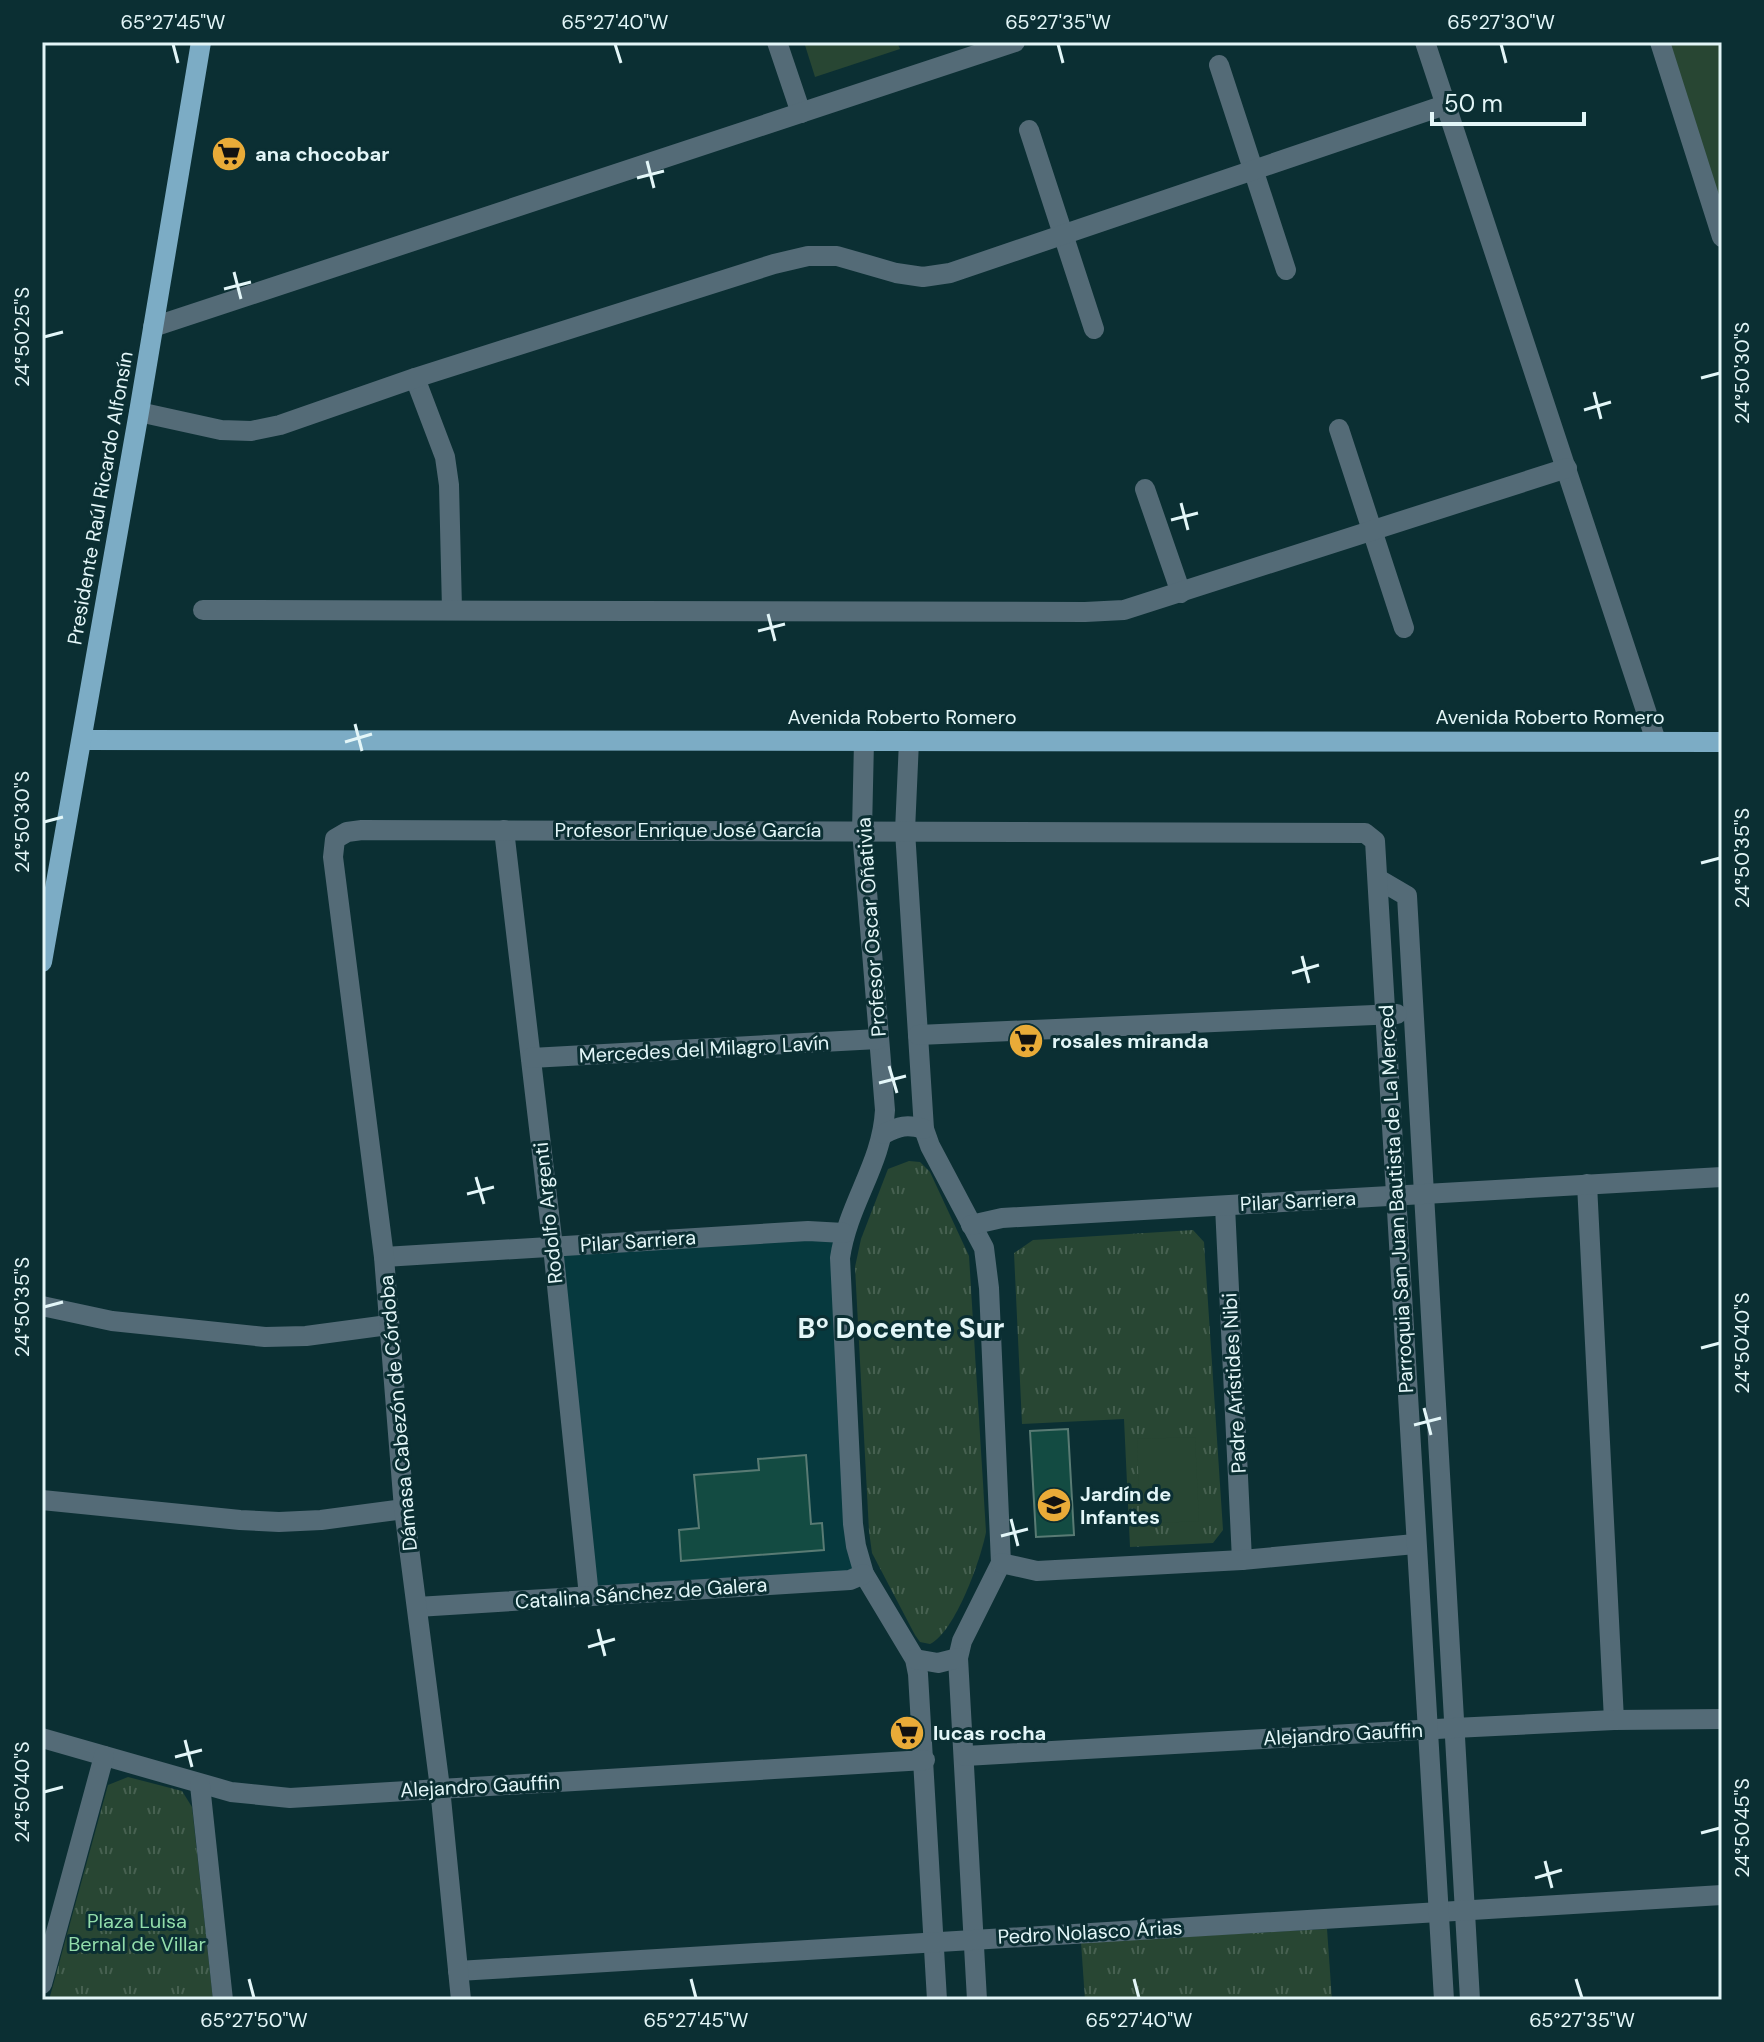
<svg xmlns="http://www.w3.org/2000/svg" width="1764" height="2042" viewBox="0 0 1764 2042" font-family="'DM Sans',sans-serif">
<style>
.built{fill:#06393e}
.park{fill:url(#park-tufts)}
.pitch{fill:#284633}
.building{fill:#134b42;stroke:#597b74;stroke-width:2}
.lines{fill:none;stroke-linecap:round;stroke-linejoin:round}
.minor{stroke:#546b77;stroke-width:20}
.major{stroke:#7cacc5;stroke-width:20}
.ticks{fill:none;stroke:#e3f6f8;stroke-width:3}
.labels{text-anchor:middle;stroke-width:6;stroke-linejoin:round;paint-order:stroke}
.poi-label{font-size:20px;font-weight:bold;fill:#e3f6f8;stroke:#0b2f33;text-anchor:start}
.street-label{font-size:20px;fill:#e3f6f8;stroke:#0b2f33}
.park-label{font-size:20px;fill:#92ddab;stroke:#0b2f33}
.district-label{font-size:28px;font-weight:bold;fill:#e3f6f8;stroke:#0b2f33}
.neatline{fill:none;stroke:#e3f6f8;stroke-width:3}
.ticks-label{font-size:20px;text-anchor:middle;fill:#e3f6f8}
</style>
<defs>
<pattern id="park-tufts" width="24" height="20" patternUnits="userSpaceOnUse" patternTransform="scale(2)"><rect width="24" height="20" fill="#284633"/><path d="M3 7l-1-3M5 7V3M7 7l1-3M15 17l-1-3M17 17v-4M19 17l1-3" fill="none" stroke="#476151"/></pattern>
</defs>
<rect width="100%" height="100%" fill="#0b2f33"/>
<!-- built -->
<polygon class="built" points="843,1234 864,1574 590,1595 554,1248"/>
<!-- park -->
<g class="park">
<path d="M909,1161l11,1 10,10 39,84 17,276c-5,27 -31,100 -56,112l-10,-2 -5,-7 -43,-82 -3,-22 -14,-264 6,-28 27,-70z"/>
<polygon points="1193,1230 1204,1242 1223,1530 1213,1543 1130,1547 1124,1419 1022,1424 1014,1253 1033,1240"/>
<polygon points="128,1777 182,1791 192,1807 213,2000 49,2000 108,1785"/>
<polygon points="1327,1929 1332,2000 1085,2000 1081,1942"/>
</g>
<!-- pitch -->
<g class="pitch">
<polygon points="804,42 897,42 900,49 815,77"/>
<polygon points="1666,42 1722,42 1722,215"/>
<polygon points="1195,1437 1199,1521 1140,1524 1137,1439"/>
</g>
<!-- building -->
<g class="building">
<polygon points="1068,1429 1074,1535 1036,1537 1030,1431"/>
<polygon points="806,1455 811,1524 822,1523 824,1550 681,1561 679,1530 699,1528 694,1475 759,1470 758,1459"/>
</g>
<g class="lines">
<!-- minor -->
<g class="minor">
<polyline points="777,42 801,113"/>
<polyline points="1425,42 1656,741"/>
<polyline points="1660,42 1722,237"/>
<polyline points="1219,65 1286,270"/>
<polyline points="1029,130 1094,329"/>
<polyline points="153,327 1015,42"/>
<polyline points="415,378 445,457 449,485 452,609"/>
<polyline points="139,412 221,430 251,431 280,425 415,378 774,264 808,256 837,256 896,273 923,277 950,273 1445,105"/>
<polyline points="1339,429 1404,628"/>
<polyline points="1145,489 1181,593"/>
<polyline points="203,610 1085,612 1124,610 1567,468"/>
<path d="M864,741l-2,90 23,279c-3,55 -37,93 -45,148l13,266 3,22 8,28 51,85 3,15 19,326"/>
<polyline points="909,741 905,831 924,1129 930,1146 984,1248 989,1288 1001,1563 962,1641 958,1658 977,2000"/>
<polyline points="504,830 553,1247 589,1596"/>
<polyline points="1378,879 1407,896 1470,2000"/>
<polyline points="918,1035 1397,1014"/>
<polyline points="531,1058 878,1039"/>
<path d="M884,1134c15,-8 23,-10 40,-5"/>
<polyline points="1587,1184 1614,1720"/>
<polyline points="1225,1206 1242,1560"/>
<polyline points="971,1225 1002,1218 1722,1177"/>
<polyline points="384,1257 808,1231 844,1233"/>
<polyline points="42,1306 112,1321 265,1337 306,1336 388,1325"/>
<polyline points="42,1500 240,1520 279,1522 321,1520 404,1509"/>
<polyline points="1001,1563 1037,1571 1242,1560 1415,1544"/>
<polyline points="417,1607 850,1580 864,1574"/>
<polyline points="915,1659 938,1663 958,1658"/>
<polyline points="42,1738 231,1792 290,1798 925,1760"/>
<polyline points="965,1756 1454,1728 1614,1720 1722,1719"/>
<polyline points="200,1785 223,2000"/>
<polyline points="458,1971 1722,1895"/>
<polyline points="42,1984 104,1756"/>
<polyline points="461,2000 440,1788 404,1509 384,1257 333,857 335,839 347,832 362,830 1365,833 1375,841 1444,2000"/>
</g>
<!-- major -->
<g class="major">
<polyline points="82,740 1722,742"/>
<polyline points="42,962 139,412 201,42"/>
</g>
</g>
<!-- ticks -->
<path class="ticks" d="M173,44l5,19M615,44l6,19M1058,44l5,19M1501,44l5,19M647,161l7,27M637,178l27,-7M234,272l7,27M224,289l27,-7M44,337l19,-5M1701,378l19,-5M1594,392l7,27M1584,410l27,-8M1181,503l7,27M1171,520l27,-7M768,614l7,27M758,631l27,-7M355,724l7,27M345,742l27,-8M44,822l19,-5M1701,863l19,-5M1302,956l7,27M1292,973l27,-8M889,1066l8,27M879,1083l27,-7M476,1177l8,27M467,1194l27,-7M44,1307l19,-5M1701,1348l19,-5M1424,1408l7,27M1414,1425l27,-7M1011,1519l7,27M1001,1536l27,-7M598,1629l7,27M588,1647l27,-8M185,1740l7,27M175,1757l27,-7M44,1792l19,-5M1701,1833l19,-5M1545,1861l7,27M1535,1878l27,-8M249,1979l5,19M691,1979l5,19M1134,1979l5,19M1576,1979l6,19"/>
<!-- icons -->
<defs>
<g id="supermarket-disc" transform="scale(1.8)"><circle r="9.5" fill="#e9ab38" stroke="#0b2f33"/><path d="M-6-5.5h2.5l.6 2H6L4.5 2H-2.5L-4.4-4H-6ZM-1.5 3.2a1.3 1.3 0 1 0 .1 0ZM3 3.2a1.3 1.3 0 1 0 .1 0Z" fill="#111"/></g>
<g id="school-disc" transform="scale(1.8)"><circle r="9.5" fill="#e9ab38" stroke="#0b2f33"/><path d="M0-5L7-2L0 1L-7-2ZM-4 1L0 2.5L4 1V4Q0 6-4 4Z" fill="#111"/></g>
</defs>
<g fill-rule="evenodd">
<use href="#supermarket-disc" x="229" y="154"/>
<use href="#supermarket-disc" x="1026" y="1041"/>
<use href="#school-disc" x="1054" y="1505"/>
<use href="#supermarket-disc" x="907" y="1733"/>
</g>
<g class="labels">
<!-- poi labels -->
<g class="poi-label">
<text x="255" y="161">ana chocobar</text>
<text x="1052" y="1048">rosales miranda</text>
<text x="1080" y="1501">Jardín de<tspan x="1080" dy="23">Infantes</tspan></text>
<text x="933" y="1740">lucas rocha</text>
</g>
<!-- street labels -->
<g class="street-label">
<text transform="translate(100 498) rotate(-80)" y="7">Presidente Raúl Ricardo Alfonsín</text>
<text x="902" y="724">Avenida Roberto Romero</text>
<text x="1550" y="724">Avenida Roberto Romero</text>
<text x="688" y="837">Profesor Enrique José García</text>
<text transform="translate(871 927) rotate(-94)" y="7">Profesor Oscar Oñativia</text>
<text transform="translate(704 1049) rotate(-3)" y="7">Mercedes del Milagro Lavín</text>
<text transform="translate(1396 1199) rotate(-93)" y="7">Parroquia San Juan Bautista de La Merced</text>
<text transform="translate(1298 1201) rotate(-3)" y="7">Pilar Sarriera</text>
<text transform="translate(548 1213) rotate(-96)" y="7">Rodolfo Argenti</text>
<text transform="translate(638 1241) rotate(-4)" y="7">Pilar Sarriera</text>
<text transform="translate(1234 1383) rotate(-93)" y="7">Padre Arístides Nibi</text>
<text transform="translate(398 1413) rotate(-95)" y="7">Dámasa Cabezón de Córdoba</text>
<text transform="translate(641 1593) rotate(-4)" y="7">Catalina Sánchez de Galera</text>
<text transform="translate(1343 1734) rotate(-3)" y="7">Alejandro Gauffin</text>
<text transform="translate(480 1786) rotate(-3)" y="7">Alejandro Gauffin</text>
<text transform="translate(1090 1932) rotate(-3)" y="7">Pedro Nolasco Árias</text>
</g>
<!-- park labels -->
<g class="park-label">
<text x="137" y="1928">Plaza Luisa<tspan x="137" dy="23">Bernal de Villar</tspan></text>
</g>
<!-- district labels -->
<g class="district-label">
<text x="901" y="1338">Bº Docente Sur</text>
</g>
</g>
<!-- border -->
<rect width="1764" height="2042" fill="none" stroke="#0b2f33" stroke-width="88"/>
<!-- scale -->
<path d="M1432 112v12h152v-12" fill="none" stroke="#e3f6f8" stroke-width="4"/>
<text x="1444" y="112" font-size="24" fill="#e3f6f8" stroke="#0b2f33" stroke-width="6" paint-order="stroke">50 m</text>
<rect x="44" y="44" width="1676" height="1954" class="neatline"/>
<g class="ticks-label">
<text x="173" y="29">65°27'45"W</text>
<text x="615" y="29">65°27'40"W</text>
<text x="1058" y="29">65°27'35"W</text>
<text x="1501" y="29">65°27'30"W</text>
<text transform="translate(22 337) rotate(-90)" y="7">24°50'25"S</text>
<text transform="translate(1742 373) rotate(-90)" y="7">24°50'30"S</text>
<text transform="translate(22 822) rotate(-90)" y="7">24°50'30"S</text>
<text transform="translate(1742 858) rotate(-90)" y="7">24°50'35"S</text>
<text transform="translate(22 1307) rotate(-90)" y="7">24°50'35"S</text>
<text transform="translate(1742 1343) rotate(-90)" y="7">24°50'40"S</text>
<text transform="translate(22 1792) rotate(-90)" y="7">24°50'40"S</text>
<text transform="translate(1742 1828) rotate(-90)" y="7">24°50'45"S</text>
<text x="254" y="2027">65°27'50"W</text>
<text x="696" y="2027">65°27'45"W</text>
<text x="1139" y="2027">65°27'40"W</text>
<text x="1582" y="2027">65°27'35"W</text>
</g>
</svg>
